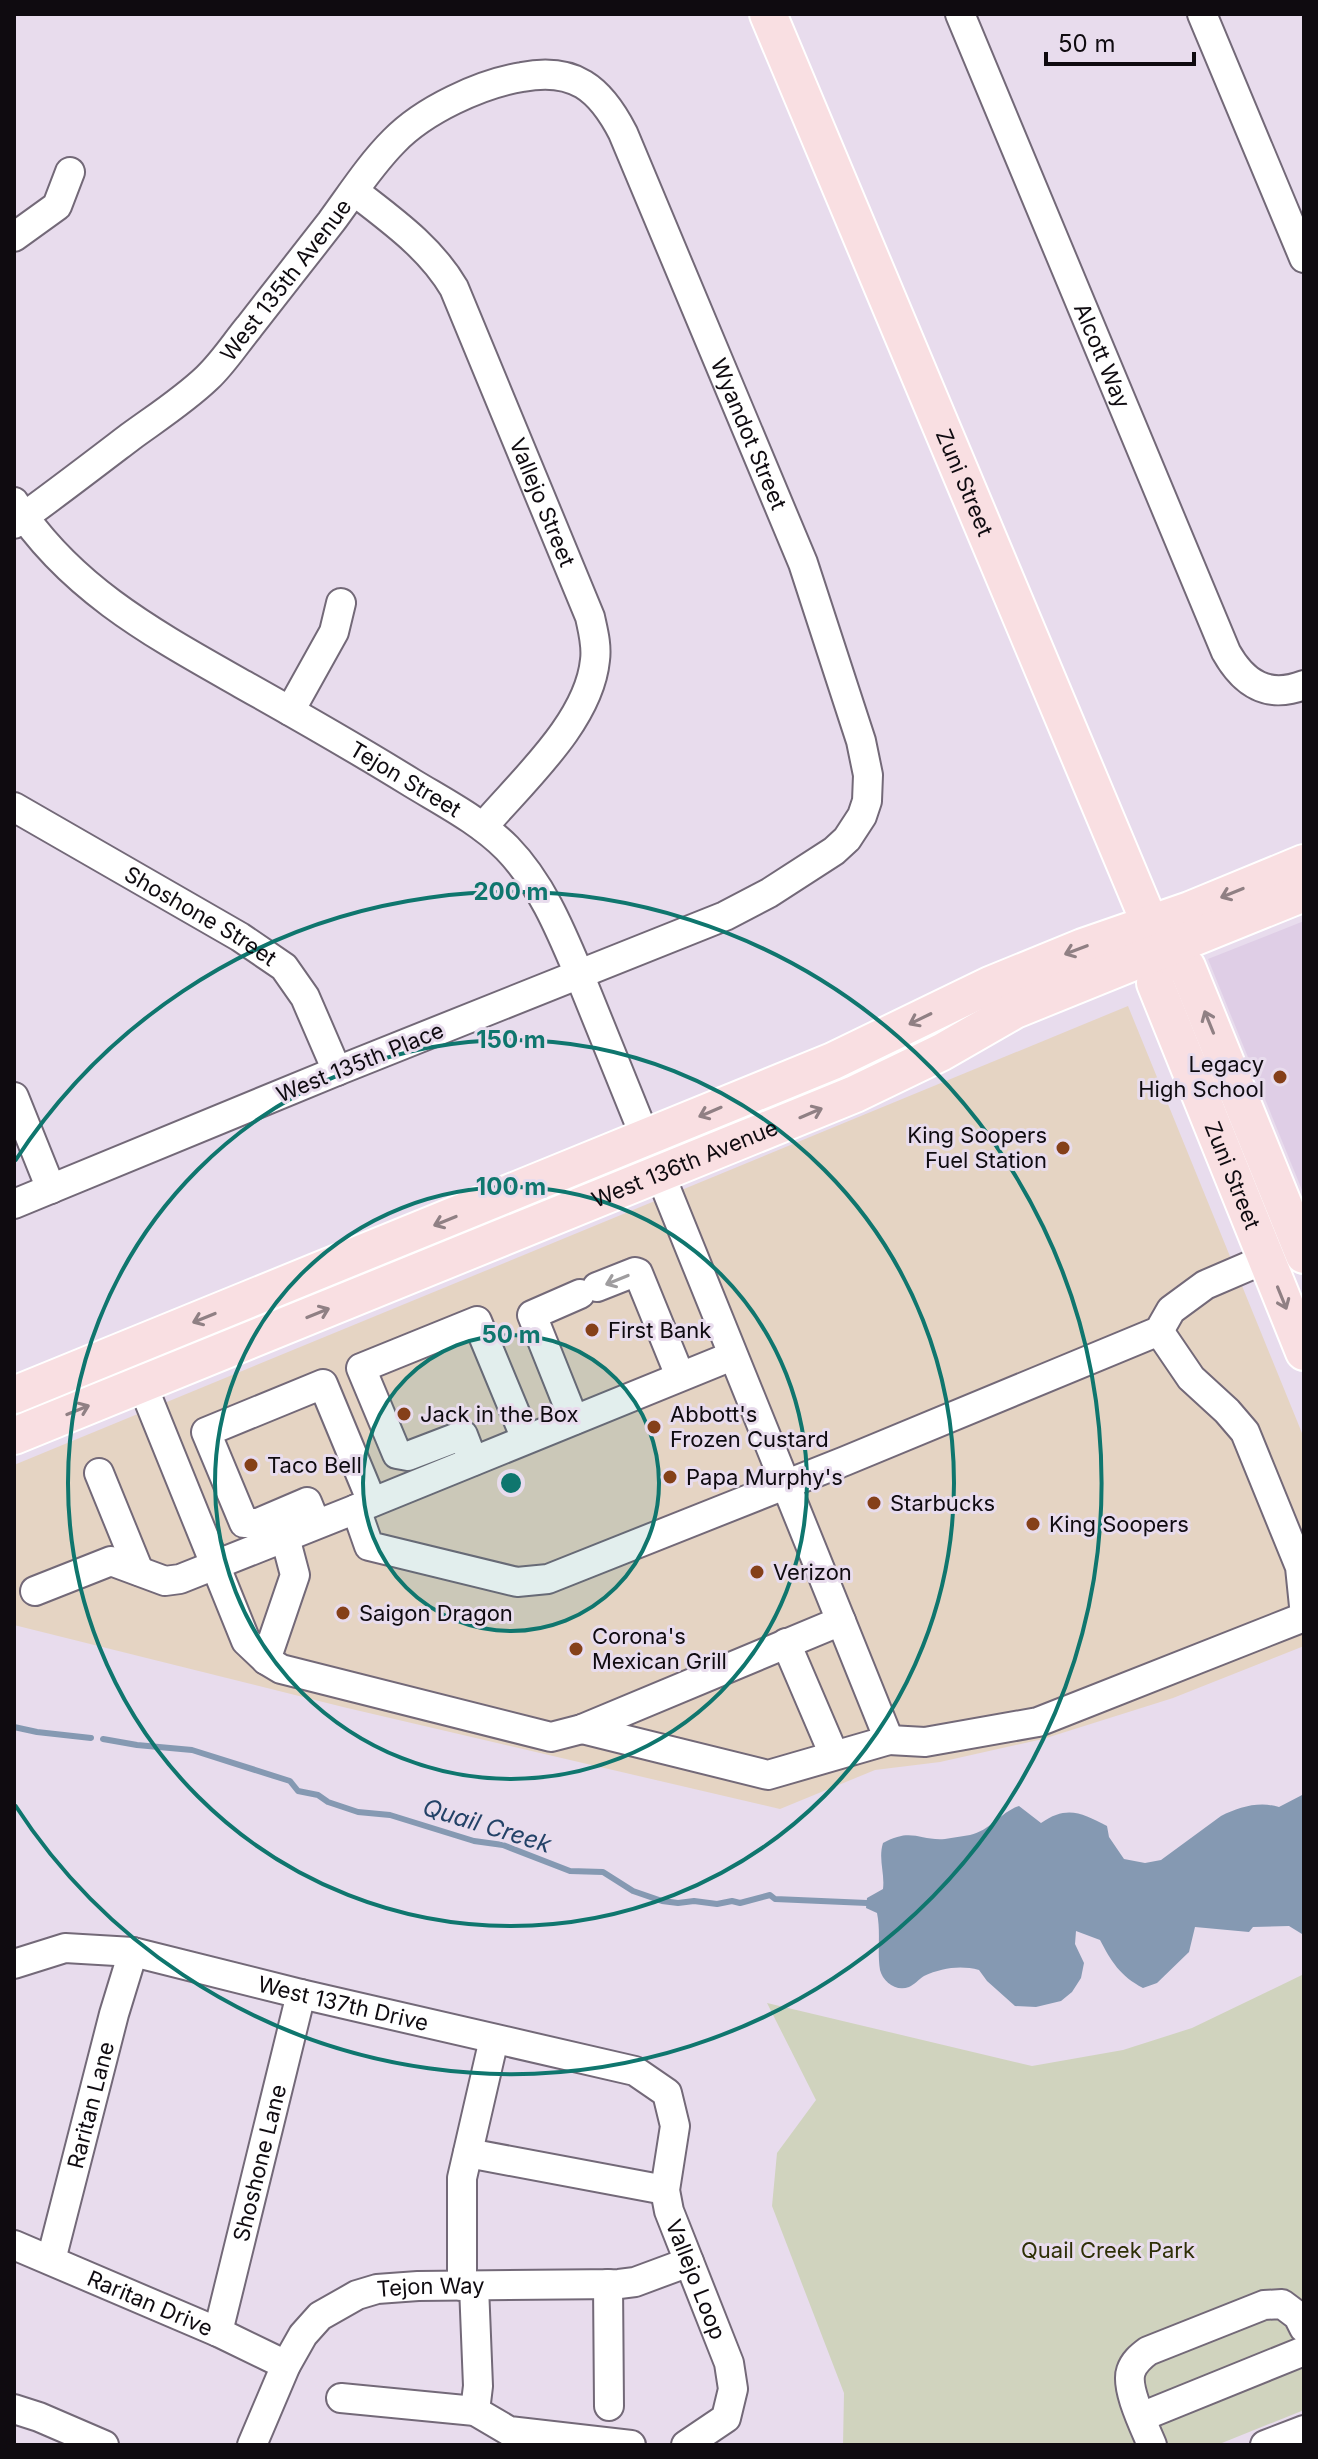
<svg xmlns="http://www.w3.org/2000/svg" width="1318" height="2459" viewBox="0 0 1318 2459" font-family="Inter,sans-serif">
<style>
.commercial{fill:#e5d4c3}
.built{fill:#dfcee6}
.green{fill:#d0d3be}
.water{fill:#8599b2}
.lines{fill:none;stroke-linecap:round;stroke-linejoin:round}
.stream{stroke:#8599b2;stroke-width:6}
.minor-casing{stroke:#736978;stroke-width:32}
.major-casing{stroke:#fff;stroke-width:40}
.minor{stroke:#fff;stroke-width:28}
.major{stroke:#f9dfe2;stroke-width:36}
.oneway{stroke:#908084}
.oneway2{stroke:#9f9d9f}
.ring{fill:none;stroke:#0f766e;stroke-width:4}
.poi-dot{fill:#854019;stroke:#e8dced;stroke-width:3}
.labels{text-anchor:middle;stroke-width:6;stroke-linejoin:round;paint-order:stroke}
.street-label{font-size:22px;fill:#0f0b10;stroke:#e8dced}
.poi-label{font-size:22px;fill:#0f0b10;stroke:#e8dced;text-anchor:start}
.park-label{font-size:22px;fill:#2e2f06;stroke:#e8dced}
.water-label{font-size:24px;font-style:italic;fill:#234267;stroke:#e8dced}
.centre{fill:#0f766e;stroke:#e8dced;stroke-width:4}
.ring-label{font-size:24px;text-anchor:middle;font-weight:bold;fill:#0f766e;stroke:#e8dced;stroke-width:6;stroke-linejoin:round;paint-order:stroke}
</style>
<rect width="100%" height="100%" fill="#e8dced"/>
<!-- commercial -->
<polygon class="commercial" points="1128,1006 1304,1438 1304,1646 1173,1698 1043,1739 940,1762 875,1770 780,1809 343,1707 14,1625 14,1465"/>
<!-- built -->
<polygon class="built" points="1304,921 1304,1195 1208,959"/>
<!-- green -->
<polygon class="green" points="1304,1974 1304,2410 1217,2445 843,2445 844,2393 772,2206 777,2153 816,2100 767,2003 1032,2066 1123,2050 1192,2028"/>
<!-- water -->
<path class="water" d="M1304,1794v138l-2,2 -13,-8 -36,1 -4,5 -54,-5 -6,25 -32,31 -14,5c-23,-12 -32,-27 -43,-48l-24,-9 -1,13 9,19 -3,15 -9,14 -11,9 -25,6 -21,-1 -28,-25 -8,-11c-19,-5 -37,-2 -55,6 -5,3 -10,9 -15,11 -13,5 -26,-5 -29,-17 -3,-19 1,-38 -3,-57l-11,-5 1,-10 16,-9c2,-16 -5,-30 0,-46 29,-16 36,-2 62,-4 8,-1 17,-3 25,-4 20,-4 31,-23 49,-29l22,17c26,-18 41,-10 66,3l2,11 15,22 21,4 16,-3 60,-44c18,-9 38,-15 58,-9z"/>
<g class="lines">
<!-- stream -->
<g class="stream">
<polyline points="14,1727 37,1732 91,1738"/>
<polyline points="103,1739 137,1745 192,1750 290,1781 298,1791 318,1795 328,1802 358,1812 390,1815 474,1841 503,1845 570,1871 603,1872 633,1891 662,1901 678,1903 694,1901 717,1904 732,1901 740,1903 770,1895 775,1899 867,1903"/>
</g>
<!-- minor casing -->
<g class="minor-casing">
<g id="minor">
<path id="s1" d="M960,14l266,638c18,32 42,47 78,33"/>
<polyline points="1202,14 1304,258"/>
<path id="s2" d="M354,191c37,29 76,56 100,97l136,329c3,14 7,28 5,43 -6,62 -73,121 -112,167"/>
<polyline points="14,237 57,206 70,172"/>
<path id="s3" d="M14,502c57,88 142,133 230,183 57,32 113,64 168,98 33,20 68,38 95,65 34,35 53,81 72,126l262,647 -259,108 -31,8 -270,-68 -15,-9 -20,-19 -104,-257"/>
<path id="s4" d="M14,524c39,-28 78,-58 116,-87 26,-19 54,-37 77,-59 16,-15 28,-34 42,-51 27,-35 55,-70 82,-105 20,-27 39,-57 63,-81 30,-31 86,-57 128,-64 52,-10 78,11 101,56l180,430 58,178 7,34 -1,26 -5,15 -15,23 -13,12 -65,42 -44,23 -388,155 -323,133"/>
<polyline points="290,711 334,632 341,603"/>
<path id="s5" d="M14,807l226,130 44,30 21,30 32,74"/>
<polyline points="14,1097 51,1189"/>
<polyline points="597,1287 635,1272 638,1273 680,1376"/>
<polyline points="1159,1331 1191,1378 1227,1411 1245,1432 1300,1567 1304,1606"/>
<polyline points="574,1420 532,1315 580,1294"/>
<polyline points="473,1461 463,1435 408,1456 397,1454 361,1368 477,1321 526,1439"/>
<polyline points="99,1473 139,1571"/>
<polyline points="356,1509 732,1356"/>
<polyline points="316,1524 307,1502 258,1523 244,1523 206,1432 323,1384 372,1502"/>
<polyline points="35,1591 111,1561 165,1581 180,1579 356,1509 369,1546 517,1582 548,1579 845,1461 1159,1331 1171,1310 1205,1285 1284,1251"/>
<polyline points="786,1643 834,1755"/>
<polyline points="266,1660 295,1575 285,1537"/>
<polyline points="582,1729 768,1775 889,1740 841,1621"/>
<polyline points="889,1740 925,1742 1038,1722 1304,1617"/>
<path id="s6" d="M14,1964l51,-16 68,4 168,42 334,77 32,22 8,33 -10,64 4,21 60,152 4,26 -7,29 -40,27"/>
<polyline points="468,2153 665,2190"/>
<path id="s7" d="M14,2245l204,87 68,33"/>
<path id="s8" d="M51,2260l63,-246 19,-62"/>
<polyline points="608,2284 609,2406"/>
<polyline points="462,2286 462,2178 494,2039"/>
<polyline points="474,2286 478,2386 475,2411"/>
<path id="s9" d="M218,2332l83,-338"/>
<polyline points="341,2398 475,2411 509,2431 631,2445"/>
<polyline points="14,2409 39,2417 104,2445"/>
<polyline points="1141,2417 1304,2351"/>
<path id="s10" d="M252,2445l34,-80 17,-30 17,-19 37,-21 20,-6 41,-3 201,-2 16,-2 54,-20"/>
<path d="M1152,2445c-7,-17 -27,-57 -21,-74 3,-9 9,-14 17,-20l116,-46 18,-1 16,12 6,12"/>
<polyline points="1265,2445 1304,2430"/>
</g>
</g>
<!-- major casing -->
<g class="major-casing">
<g id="major">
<path id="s11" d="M768,14l393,936 -6,33 149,369"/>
<polyline points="1161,950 1187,967 1304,1255"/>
<polyline points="14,1395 833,1061 990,985 1083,947 1190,910 1304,863"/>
<path id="s12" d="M14,1436l841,-342 87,-42 73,-42 289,-117"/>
</g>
</g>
<!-- minor -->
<use href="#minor" class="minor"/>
<!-- major -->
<use href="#major" class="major"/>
</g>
<!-- one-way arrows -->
<defs><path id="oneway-shaft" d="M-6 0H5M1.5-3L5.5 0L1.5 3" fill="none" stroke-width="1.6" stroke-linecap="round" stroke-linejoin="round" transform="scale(2)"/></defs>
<g class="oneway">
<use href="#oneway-shaft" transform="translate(1232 893) rotate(158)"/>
<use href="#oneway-shaft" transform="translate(1076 950) rotate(159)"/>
<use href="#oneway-shaft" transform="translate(920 1019) rotate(154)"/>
<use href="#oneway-shaft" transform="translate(1209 1022) rotate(-112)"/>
<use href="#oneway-shaft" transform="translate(710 1112) rotate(157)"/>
<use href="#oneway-shaft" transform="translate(811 1113) rotate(-23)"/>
<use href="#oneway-shaft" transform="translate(445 1221) rotate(158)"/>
<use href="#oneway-shaft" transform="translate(1282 1298) rotate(68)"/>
<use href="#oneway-shaft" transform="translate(318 1313) rotate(-22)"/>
<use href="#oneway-shaft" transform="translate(204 1318) rotate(158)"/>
<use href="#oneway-shaft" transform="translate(78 1410) rotate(-22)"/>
</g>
<use class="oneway2" href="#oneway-shaft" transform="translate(617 1280) rotate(158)"/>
<!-- distance rings -->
<circle cx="511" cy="1483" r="148" fill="#0f766e" fill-opacity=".12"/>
<g class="ring">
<circle cx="511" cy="1483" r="148"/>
<circle cx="511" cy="1483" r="296"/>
<circle cx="511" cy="1483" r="443"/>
<path d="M15 1161A591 591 0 1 1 15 1805"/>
</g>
<!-- markers -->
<g class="poi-dot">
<circle cx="1280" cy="1077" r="8"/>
<circle cx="1063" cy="1148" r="8"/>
<circle cx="592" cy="1330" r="8"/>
<circle cx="404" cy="1414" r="8"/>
<circle cx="654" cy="1427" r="8"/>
<circle cx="251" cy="1465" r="8"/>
<circle cx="670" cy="1477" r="8"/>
<circle cx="874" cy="1503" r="8"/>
<circle cx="1033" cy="1524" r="8"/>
<circle cx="757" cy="1572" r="8"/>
<circle cx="343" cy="1613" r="8"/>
<circle cx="576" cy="1649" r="8"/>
</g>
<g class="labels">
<!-- street labels -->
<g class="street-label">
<text dy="8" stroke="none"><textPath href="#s4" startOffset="368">West 135th Avenue</textPath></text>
<text dy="8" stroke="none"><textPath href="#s1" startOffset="370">Alcott Way</textPath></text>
<text dy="8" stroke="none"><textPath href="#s4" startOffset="1142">Wyandot Street</textPath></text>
<text dy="8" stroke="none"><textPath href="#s11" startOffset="508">Zuni Street</textPath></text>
<text dy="8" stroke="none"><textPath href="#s2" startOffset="372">Vallejo Street</textPath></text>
<text dy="8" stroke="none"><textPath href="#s3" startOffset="484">Tejon Street</textPath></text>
<text dy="8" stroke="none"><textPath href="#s5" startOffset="216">Shoshone Street</textPath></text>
<text transform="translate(360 1062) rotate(-22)" y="8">West 135th Place</text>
<text dy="8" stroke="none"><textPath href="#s12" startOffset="724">West 136th Avenue</textPath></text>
<text dy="8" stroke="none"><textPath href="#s11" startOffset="1256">Zuni Street</textPath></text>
<text dy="8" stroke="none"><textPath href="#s6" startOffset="338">West 137th Drive</textPath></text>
<text dy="8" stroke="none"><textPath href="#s8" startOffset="160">Raritan Lane</textPath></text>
<text dy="8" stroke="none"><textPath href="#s9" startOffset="174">Shoshone Lane</textPath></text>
<text dy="8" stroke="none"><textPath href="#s6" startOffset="870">Vallejo Loop</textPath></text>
<text dy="8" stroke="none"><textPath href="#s10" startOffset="264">Tejon Way</textPath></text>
<text dy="8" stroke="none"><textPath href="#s7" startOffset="148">Raritan Drive</textPath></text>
</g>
<!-- poi labels -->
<g class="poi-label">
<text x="1264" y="1072" text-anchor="end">Legacy<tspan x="1264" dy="25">High School</tspan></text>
<text x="1047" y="1143" text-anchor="end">King Soopers<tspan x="1047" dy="25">Fuel Station</tspan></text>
<text x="608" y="1338">First Bank</text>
<text x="420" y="1422">Jack in the Box</text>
<text x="670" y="1422">Abbott's<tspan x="670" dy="25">Frozen Custard</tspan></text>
<text x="267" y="1473">Taco Bell</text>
<text x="686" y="1485">Papa Murphy's</text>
<text x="890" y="1511">Starbucks</text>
<text x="1049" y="1532">King Soopers</text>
<text x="773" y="1580">Verizon</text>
<text x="359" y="1621">Saigon Dragon</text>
<text x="592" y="1644">Corona's<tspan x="592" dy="25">Mexican Grill</tspan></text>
</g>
<!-- park labels -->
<g class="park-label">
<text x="1108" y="2258">Quail Creek Park</text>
</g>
<!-- water labels -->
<g class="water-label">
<text transform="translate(487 1826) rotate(17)" y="8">Quail Creek</text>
</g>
</g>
<circle cx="511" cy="1483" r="12" class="centre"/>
<g class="ring-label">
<text x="511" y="900">200 m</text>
<text x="511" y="1048">150 m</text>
<text x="511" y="1195">100 m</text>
<text x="511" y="1343">50 m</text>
</g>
<!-- border -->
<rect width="1318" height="2459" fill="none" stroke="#0f0b10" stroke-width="32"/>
<!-- scale -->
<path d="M1046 52v12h148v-12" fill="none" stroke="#0f0b10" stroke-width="4"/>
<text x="1058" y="52" font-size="24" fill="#0f0b10" stroke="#e8dced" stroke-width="6" paint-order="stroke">50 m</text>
</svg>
